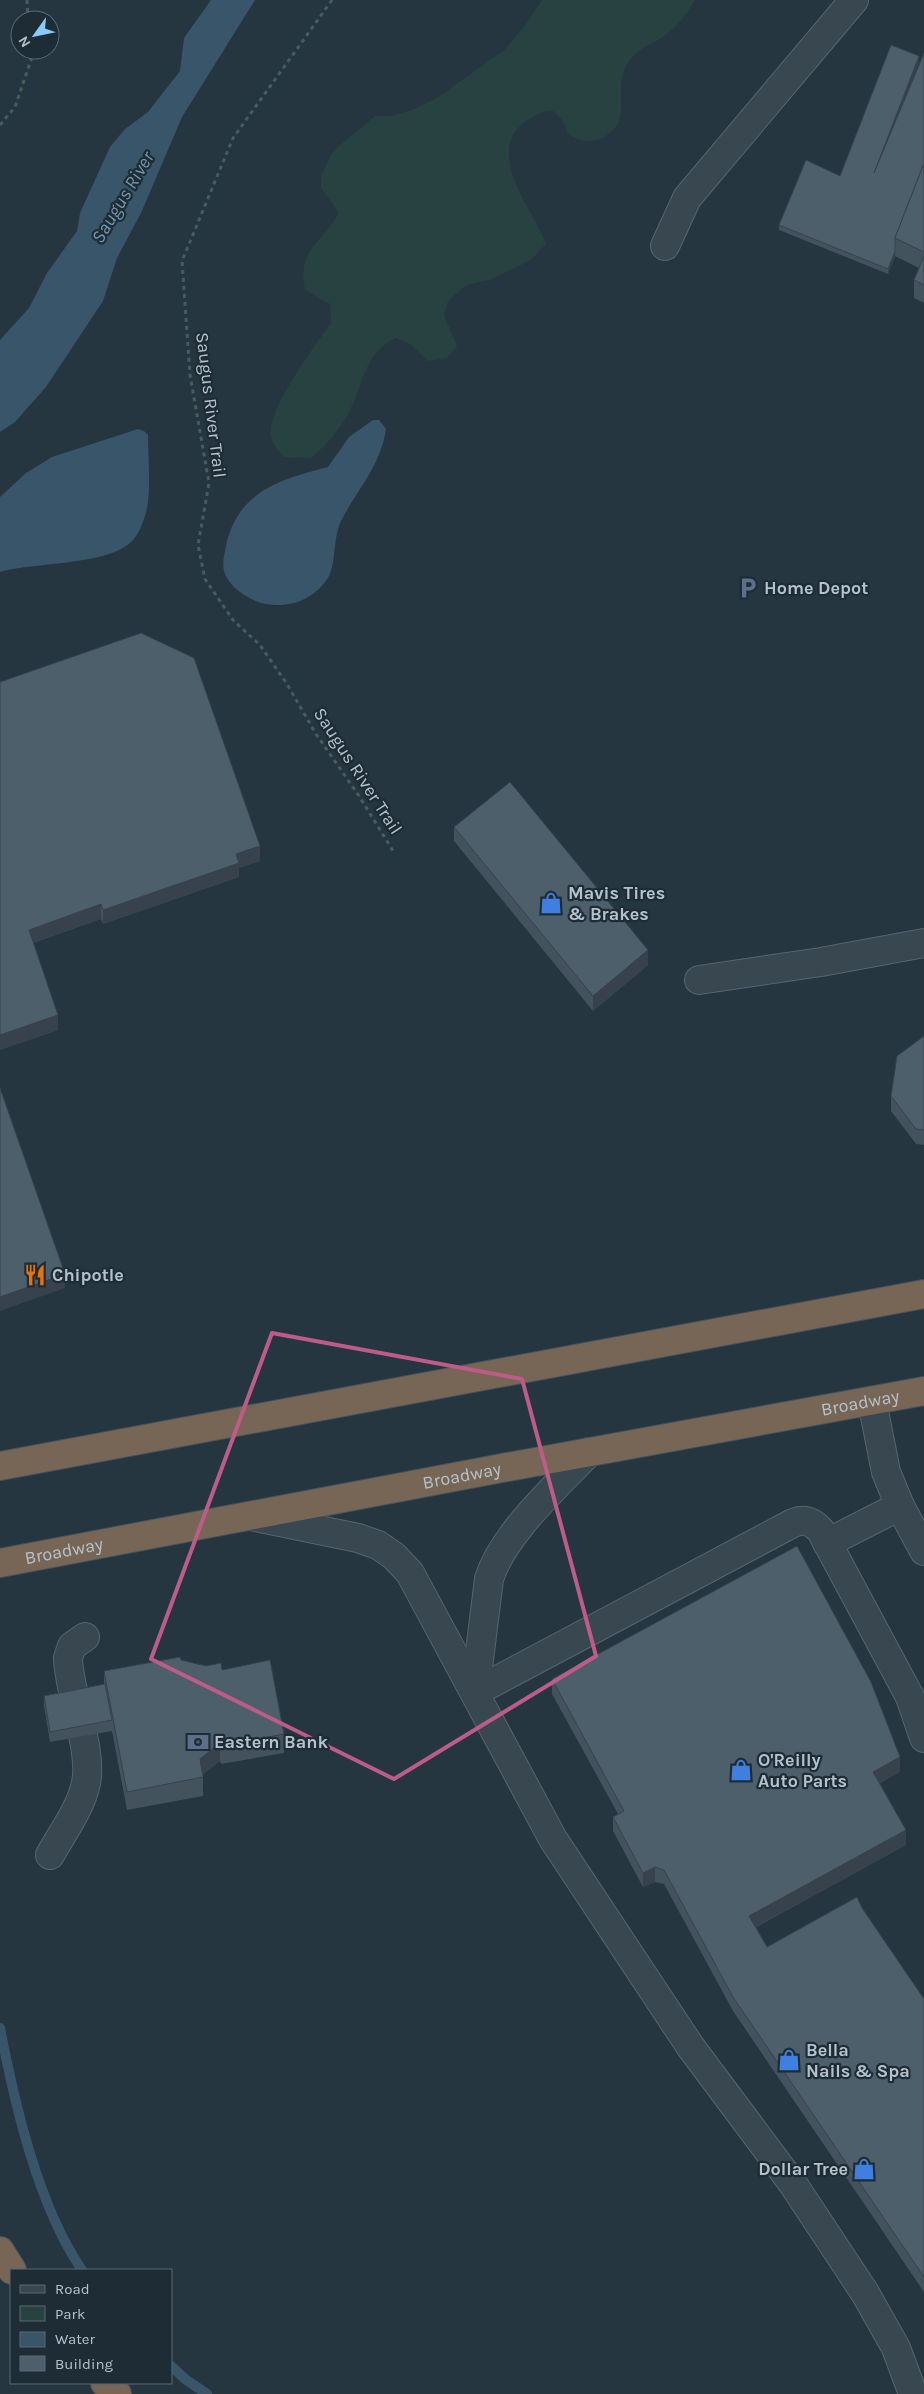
<svg xmlns="http://www.w3.org/2000/svg" width="924" height="2394" viewBox="0 0 924 2394" font-family="Karla,sans-serif">
<style>
.green{fill:#274241}
.water{fill:#385569}
.lines{fill:none;stroke-linecap:round;stroke-linejoin:round}
.stream{stroke:#385569;stroke-width:10}
.minor-casing{stroke:#57656e;stroke-width:30}
.highway-casing{stroke:#44525b;stroke-width:30}
.path{stroke:#455e5d;stroke-width:3;stroke-dasharray:4 4;stroke-linecap:butt}
.minor{stroke:#394751;stroke-width:28}
.highway{stroke:#776556;stroke-width:28}
.wall{fill:#43525d}
.shaded-wall{fill:#37424c}
.building{fill:#4e5f6c;stroke:#37424c}
.marked{fill:none;stroke:#bd5c88;stroke-width:4;stroke-linejoin:round}
.labels{text-anchor:middle;stroke-width:4.5;stroke-linejoin:round;paint-order:stroke}
.street-label{font-size:18px;fill:#b6c2cb;stroke:#1e2c36}
.poi-label{font-size:18px;font-weight:bold;fill:#b6c2cb;stroke:#1e2c36;text-anchor:start}
.water-label{font-size:19px;font-style:italic;fill:#7597af;stroke:#1e2c36}
</style>
<rect width="100%" height="100%" fill="#253641"/>
<!-- green -->
<path class="green" d="M542,0h153c-8,15 -21,30 -35,39 -12,7 -23,10 -31,22 -21,29 10,62 -30,78 -10,4 -20,2 -29,-4 -4,-3 -4,-9 -7,-13 -2,-4 -7,-8 -10,-11 -13,0 -18,4 -28,11 -42,31 9,88 21,122l-15,16 -39,19 -26,6 -18,16 -4,14 13,31 -10,12 -19,3 -18,-17 -14,-6c-30,12 -33,46 -46,72 -9,19 -24,35 -39,48l-27,-1c-8,-8 -14,-16 -13,-27 1,-26 44,-85 60,-107l-1,-19 -25,-14c-8,-41 16,-45 34,-77l-18,-25v-12l10,-21 7,-8 37,-31h16l21,-6 25,-12 67,-48 20,-23z"/>
<!-- water -->
<g class="water">
<polygon points="211,0 255,0 182,117 141,213 117,258 103,301 46,387 15,422 0,432 0,340 29,308 47,273 77,231 80,213 110,147 125,129 148,112 180,71 184,38"/>
<path d="M373,420h6l7,9c-5,36 -29,61 -45,92 -8,17 -5,41 -12,55 -17,30 -56,37 -83,20 -8,-5 -17,-12 -21,-22 -4,-10 0,-23 2,-33 14,-52 56,-62 101,-74l21,-30z"/>
<path d="M138,429l6,2 4,4c0,22 3,52 -1,73 -2,9 -7,25 -14,32 -23,26 -100,22 -133,32v-75l26,-24 26,-16z"/>
</g>
<g class="lines">
<!-- stream -->
<g class="stream">
<path d="M0,2028c15,77 38,178 82,242"/>
<polyline points="171,2366 185,2379 207,2394"/>
</g>
<!-- minor casing -->
<g class="minor-casing">
<g id="minor">
<polyline points="665,246 687,198 854,0"/>
<polyline points="699,980 821,962 924,943"/>
<polyline points="872,1401 886,1472 900,1506 924,1551"/>
<polyline points="251,1516 358,1538 378,1545 394,1556 410,1573 553,1839 690,2046 793,2184 865,2293 896,2348 913,2394"/>
<polyline points="827,1543 900,1506"/>
<path d="M475,1692l318,-169c12,-5 20,-1 28,8l89,166 14,41"/>
<path d="M475,1692l14,-113c14,-45 67,-92 100,-127"/>
<path d="M50,1855c12,-22 31,-47 36,-72 7,-33 -17,-89 -18,-125l4,-12 13,-9"/>
</g>
</g>
<!-- highway casing -->
<g class="highway-casing">
<g id="highway">
<polyline points="0,1466 924,1294"/>
<path id="s1" d="M0,1563l502,-95 422,-77"/>
<polyline points="0,2251 12,2270"/>
<polyline points="105,2383 117,2394"/>
</g>
</g>
<!-- path -->
<g class="path">
<polyline points="27,0 28,20"/>
<polyline points="332,0 233,138 182,261 190,375 209,483 198,545 205,579 233,620 260,645 287,684 316,734 359,796 395,854"/>
<polyline points="0,125 15,107 31,60 30,50"/>
</g>
<!-- minor -->
<use href="#minor" class="minor"/>
<!-- highway -->
<use href="#highway" class="highway"/>
</g>
<!-- wall -->
<g class="wall">
<polygon points="924,53 924,303 914,298 914,280 919,268 895,256 888,274 779,230 779,225 840,176 919,62 900,111"/>
<polygon points="0,682 260,861 239,868 239,877 103,924 101,919 33,943 58,1030 0,1050"/>
<polygon points="454,827 648,965 593,1011 454,841"/>
<polygon points="924,1036 924,1145 916,1144 891,1111 891,1096"/>
<polygon points="181,1660 222,1670 284,1734 284,1753 221,1764 220,1761 203,1774 203,1796 127,1810 112,1731 50,1742 44,1706 44,1696 104,1685 104,1671"/>
<polygon points="552,1679 900,1772 880,1783 906,1845 756,1927 767,1947 862,1908 924,1999 924,2292 733,2011 664,1884 655,1882 643,1887 613,1831 613,1817 618,1814 552,1694"/>
</g>
<!-- shaded-wall -->
<g class="shaded-wall">
<polygon points="919,56 919,62 874,178 874,173"/>
<polygon points="895,251 895,256 888,274 888,269"/>
<polygon points="260,846 260,861 239,868 239,877 103,924 103,910 236,854"/>
<polygon points="101,904 101,919 29,944 29,930"/>
<polygon points="648,950 648,965 593,1011 593,996"/>
<polygon points="58,1015 58,1030 0,1050 0,1035"/>
<polygon points="65,1274 65,1288 0,1311 0,1297"/>
<polygon points="220,1743 220,1761 200,1777 200,1759"/>
<polygon points="900,1757 900,1772 873,1786 873,1772"/>
<polygon points="906,1830 906,1845 749,1930 749,1916"/>
<polygon points="655,1867 655,1882 643,1887 643,1873"/>
</g>
<!-- building -->
<g class="building">
<polygon points="891,45 919,56 874,173 924,53 924,163 895,238 895,251 888,269 779,225 806,160 840,176"/>
<polygon points="924,163 924,252 895,238"/>
<polygon points="924,256 924,285 914,280"/>
<polygon points="141,633 194,658 260,846 236,854 239,863 103,910 101,904 29,930 58,1015 0,1035 0,682"/>
<polygon points="510,782 648,950 593,996 454,827"/>
<polygon points="924,1036 924,1130 916,1129 891,1096 897,1056"/>
<polygon points="0,1088 65,1274 0,1297"/>
<polygon points="797,1546 871,1682 900,1757 873,1772 906,1830 749,1916 767,1947 857,1897 862,1908 924,1999 924,2277 733,1997 664,1870 655,1867 643,1873 613,1817 624,1811 552,1679"/>
<polygon points="180,1657 181,1660 206,1666 221,1663 222,1670 270,1660 284,1734 221,1746 220,1743 200,1759 203,1777 127,1792 104,1671"/>
<polygon points="105,1684 112,1720 50,1732 44,1696"/>
</g>
<!-- marked area -->
<path class="marked" d="M272,1333l250,46 74,277 -202,123 -243,-120z"/>
<!-- icons -->
<defs>
<g id="parking-bare" transform="scale(1.725)"><path d="M-3.5-5.5H1a3.5 3.5 0 0 1 0 7H-1V5.5H-3.5ZM-1-3.4V-.6H.8a1.4 1.4 0 0 0 0-2.8Z" fill="#5c6f8a" stroke="#1e2c36" stroke-width="2.5" paint-order="stroke"/></g>
<g id="shop-bare" transform="scale(1.725)"><path d="M-5-2.5h2.3a2.7 3.5 0 0 1 5.4 0H5L5.5 6h-11ZM-1.5-2.5h3a1.5 2.3 0 0 0-3 0Z" fill="#3f7fe0" stroke="#1e2c36" stroke-width="2.5" paint-order="stroke"/></g>
<g id="restaurant-bare" transform="scale(1.725)"><path d="M-5-6h1v4h1v-4h1v4h1v-4h1v5L-1.5 .5V6h-2V.5L-5-1ZM5-6V6H3V1.5H1.5Q1.5-4 5-6Z" fill="#e8710a" stroke="#1e2c36" stroke-width="2.5" paint-order="stroke"/></g>
<g id="bank-bare" transform="scale(1.725)"><path d="M-6-4H6V4H-6ZM0-2.3a2.3 2.3 0 1 0 0 4.6a2.3 2.3 0 1 0 0-4.6Z" fill="#5c6f8a" stroke="#1e2c36" stroke-width="2.5" paint-order="stroke"/></g>
</defs>
<g fill-rule="evenodd">
<use href="#parking-bare" x="748" y="588"/>
<use href="#shop-bare" x="551" y="903"/>
<use href="#restaurant-bare" x="35" y="1275"/>
<use href="#bank-bare" x="198" y="1742"/>
<use href="#shop-bare" x="741" y="1770"/>
<use href="#shop-bare" x="789" y="2060"/>
<use href="#shop-bare" x="864" y="2169"/>
</g>
<g class="labels">
<!-- street labels -->
<g class="street-label">
<text transform="translate(211 405) rotate(83)" y="6">Saugus River Trail</text>
<text transform="translate(358 771) rotate(57)" y="6">Saugus River Trail</text>
<text dy="6" stroke="none"><textPath href="#s1" startOffset="875">Broadway</textPath></text>
<text dy="6" stroke="none"><textPath href="#s1" startOffset="470">Broadway</textPath></text>
<text dy="6" stroke="none"><textPath href="#s1" startOffset="65">Broadway</textPath></text>
</g>
<!-- poi labels -->
<g class="poi-label">
<text x="764" y="594">Home Depot</text>
<text x="568" y="899">Mavis Tires<tspan x="568" dy="21">&amp; Brakes</tspan></text>
<text x="52" y="1281">Chipotle</text>
<text x="214" y="1748">Eastern Bank</text>
<text x="758" y="1766">O'Reilly<tspan x="758" dy="21">Auto Parts</tspan></text>
<text x="806" y="2056">Bella<tspan x="806" dy="21">Nails &amp; Spa</tspan></text>
<text x="848" y="2175" text-anchor="end">Dollar Tree</text>
</g>
<!-- water labels -->
<g class="water-label">
<text transform="translate(122 197) rotate(-59)" y="7">Saugus River</text>
</g>
</g>
<!-- legend -->
<rect x="10" y="2269" width="162" height="115" fill="#1e2c36" stroke="#5b6872"/>
<rect x="20" y="2285" width="25" height="8" fill="#394751" stroke="#5b6872"/>
<text x="55" y="2294" font-size="15" fill="#b6c2cb">Road</text>
<rect x="20" y="2306" width="25" height="15" fill="#274241" stroke="#5b6872"/>
<text x="55" y="2319" font-size="15" fill="#b6c2cb">Park</text>
<rect x="20" y="2332" width="25" height="15" fill="#385569" stroke="#5b6872"/>
<text x="55" y="2344" font-size="15" fill="#b6c2cb">Water</text>
<rect x="20" y="2356" width="25" height="15" fill="#4e5f6c" stroke="#5b6872"/>
<text x="55" y="2369" font-size="15" fill="#b6c2cb">Building</text>
<!-- north arrow -->
<g transform="translate(35 35) rotate(237)"><circle r="24" fill="#1e2c36" stroke="#5b6872"/>
<path d="M0-4L9 19L0 12L-9 19Z" fill="#8bc9fb"/>
<text y="-8" font-size="14" font-weight="bold" text-anchor="middle" fill="#b6c2cb">N</text>
</g>
</svg>
